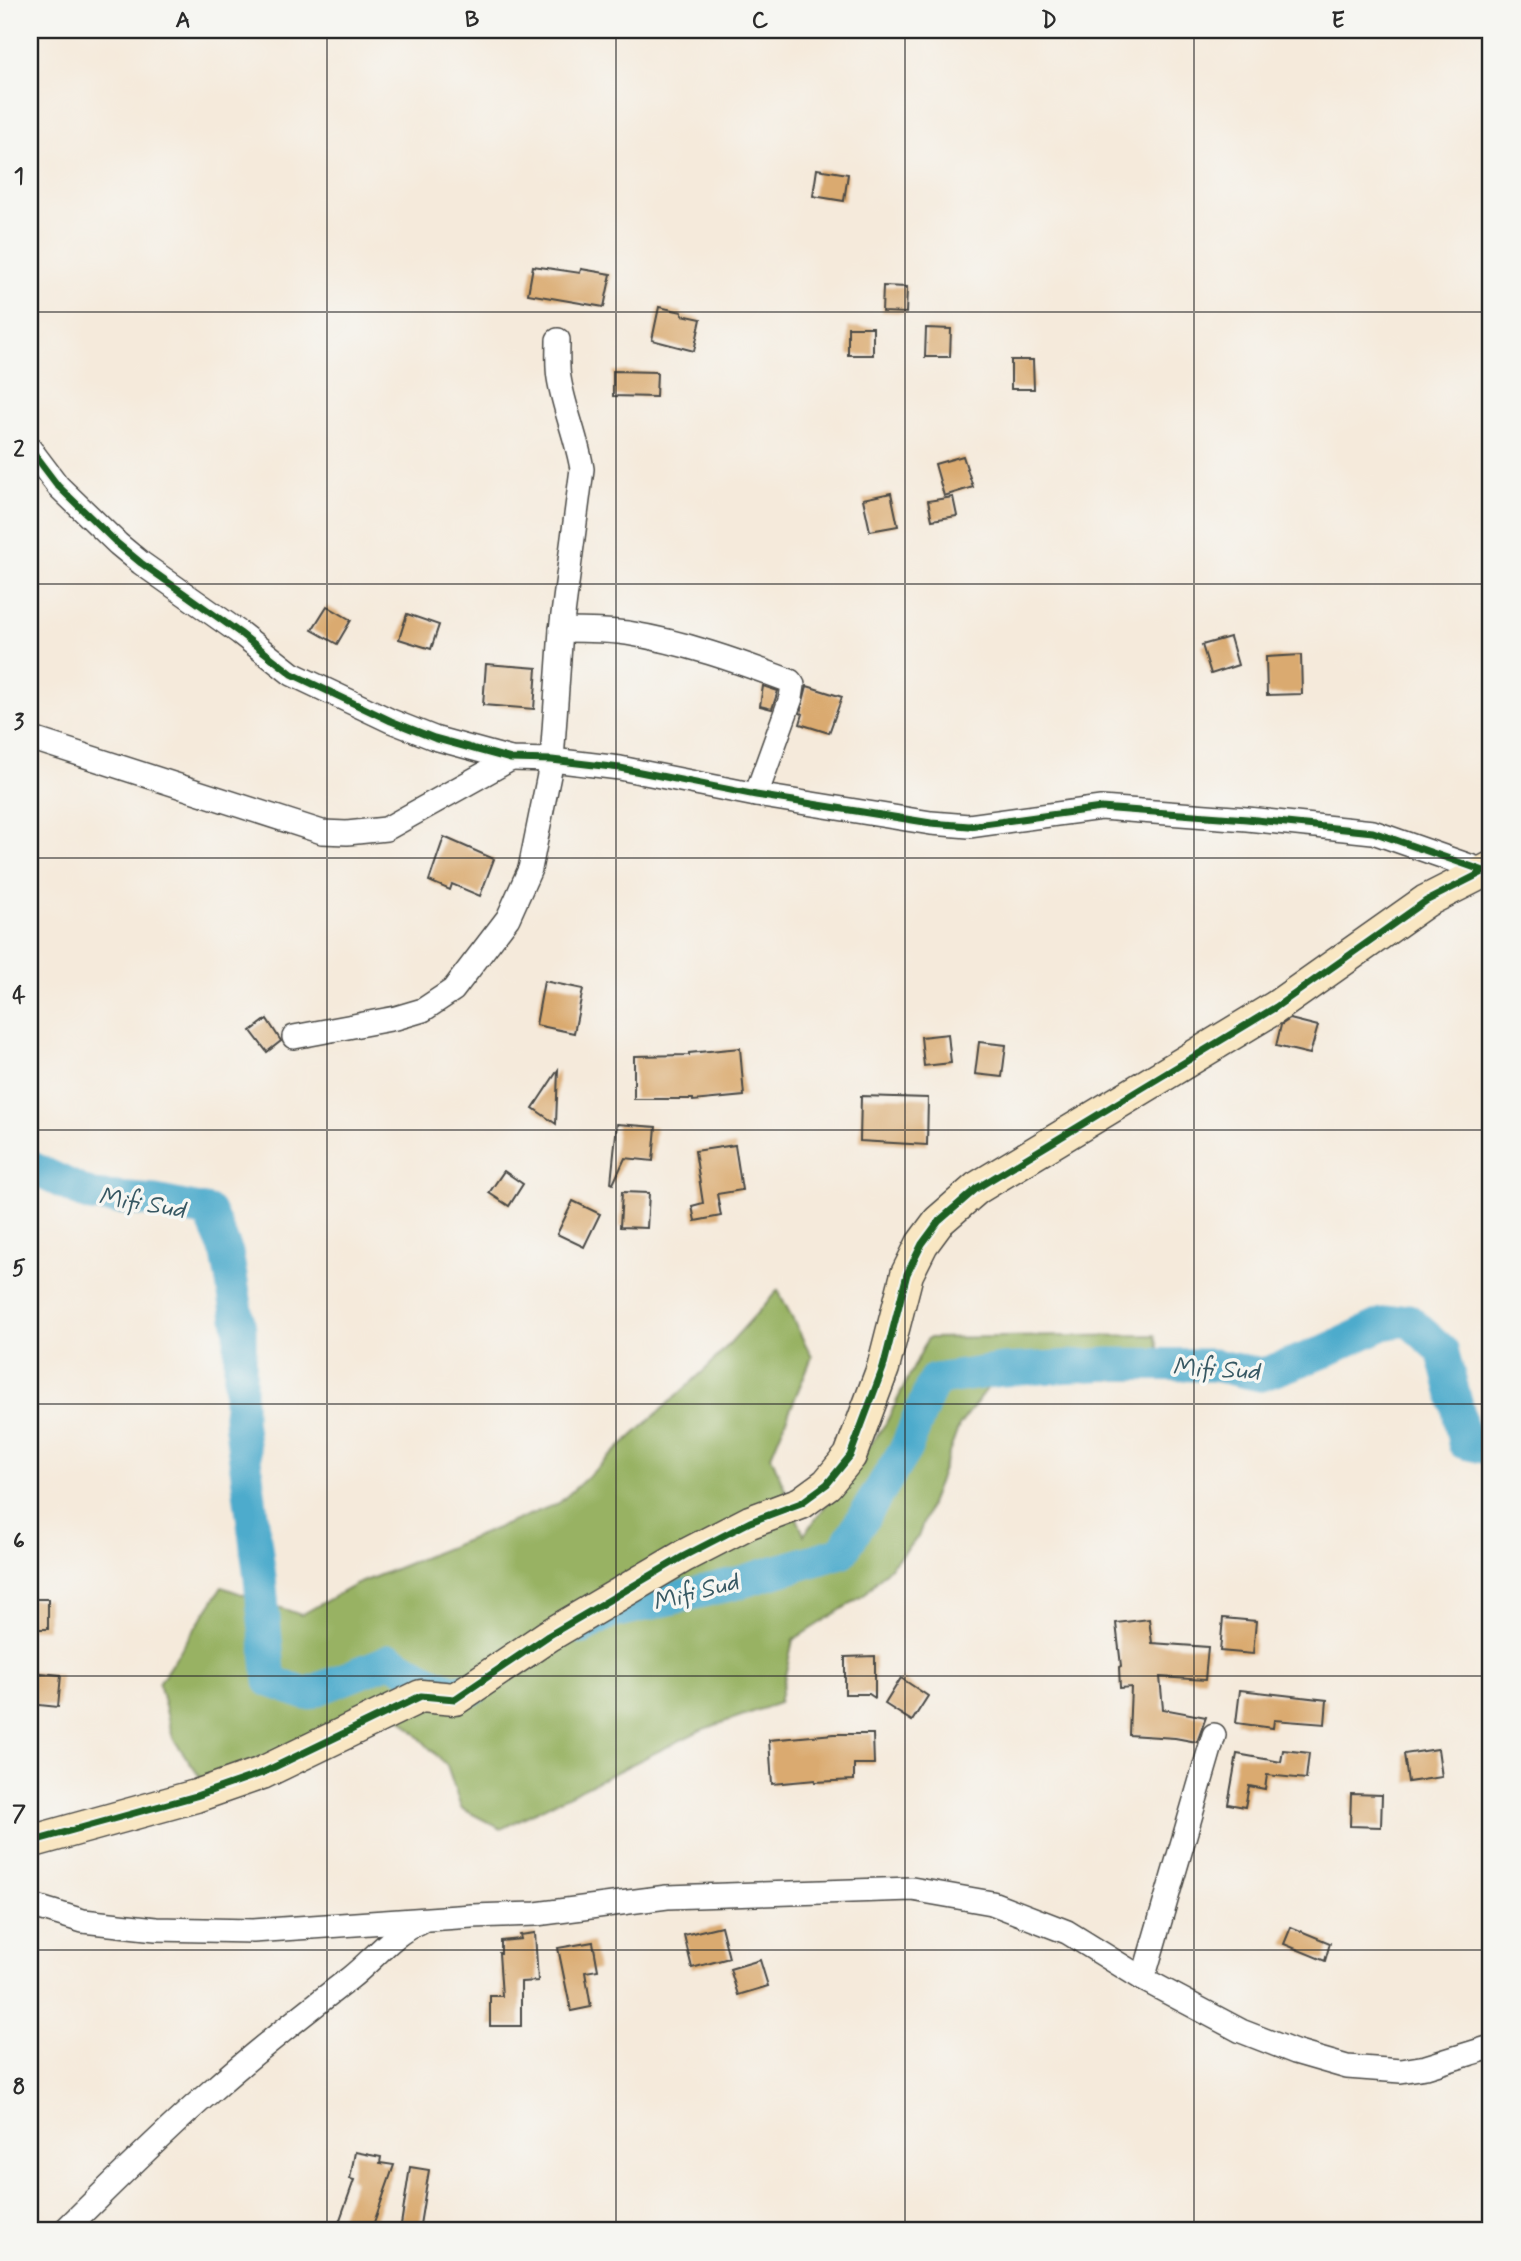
<svg xmlns="http://www.w3.org/2000/svg" width="1521" height="2261" viewBox="0 0 1521 2261" font-family="Mynerve,sans-serif">
<style>
.forest{fill:#98b263;stroke:#626e47;stroke-width:2}
.lines{fill:none;stroke-linecap:round;stroke-linejoin:round}
.river{stroke:#4eabcc;stroke-width:33}
.building{fill:#daaa6f}
.street-casing{stroke:#494845;stroke-width:26}
.secondary-casing{stroke:#494845;stroke-width:35}
.street{stroke:#fff;stroke-width:23}
.secondary{stroke:#f9e7c3;stroke-width:32}
.cycleway-casing{stroke:#f6f6f2;stroke-width:11}
.cycleway{stroke:#1b5e20;stroke-width:7}
.grid{fill:none;stroke:#2b2b2b;stroke-width:2;stroke-opacity:0.55}
.labels{text-anchor:middle;stroke-width:7;stroke-linejoin:round;paint-order:stroke}
.water-label{font-size:26px;font-style:italic;fill:#375863;stroke:#f6f6f2}
.neatline{fill:none;stroke:#2b2b2b;stroke-width:2.5}
.grid-label{font-size:23px;text-anchor:middle;font-weight:bold;fill:#2b2b2b}
</style>
<rect width="100%" height="100%" fill="#f6f6f2"/>
<filter id="ink" filterUnits="userSpaceOnUse"><feTurbulence type="fractalNoise" baseFrequency=".0143" numOctaves="2"/><feDisplacementMap in="SourceGraphic" scale="14" xChannelSelector="R" yChannelSelector="G"/><feConvolveMatrix kernelMatrix="1 2 1 2 8 2 1 2 1" color-interpolation-filters="sRGB"/></filter>
<filter id="wash" filterUnits="userSpaceOnUse"><feTurbulence type="fractalNoise" baseFrequency=".00686" numOctaves="4" result="noise"/><feDisplacementMap in="SourceGraphic" scale="28" xChannelSelector="R" yChannelSelector="G"/><feGaussianBlur stdDeviation="1.57" result="paint"/><feColorMatrix in="noise" values="0 0 0 0 0 0 0 0 0 0 0 0 0 0 0 0 0 1.4 0 .05"/><feComposite in="paint" operator="in"/></filter>
<g filter="url(#wash)">
<rect width="100%" height="100%" fill="#f5eadb"/>
<!-- forest -->
<polygon class="forest" points="778,1290 812,1357 771,1456 804,1535 886,1423 928,1338 1155,1335 1166,1379 993,1381 959,1426 918,1537 864,1595 793,1640 779,1703 701,1730 501,1829 461,1808 447,1766 381,1698 301,1751 204,1783 173,1738 159,1683 222,1587 301,1615 355,1585 559,1503 709,1366"/>
<g class="lines">
<!-- river -->
<g class="river">
<polyline points="30,1167 91,1196 155,1201 209,1212 227,1253 240,1329 240,1420 260,1578 270,1681 306,1694 391,1660 427,1680 454,1691 473,1689"/>
<polyline points="583,1628 606,1614 734,1584 842,1552 906,1448 934,1380 1002,1370 1110,1364 1214,1365 1261,1375 1321,1353 1383,1324 1408,1320 1442,1350 1458,1410 1464,1443 1491,1449"/>
</g>
</g>
<g id="blocks">
<!-- building -->
<g class="building">
<polygon points="817,169 848,174 844,201 813,196"/>
<polygon points="533,266 580,273 581,269 611,274 604,307 528,294"/>
<polygon points="883,286 907,287 906,313 882,312"/>
<polygon points="659,307 682,312 682,315 701,319 694,351 652,340"/>
<rect x="848" y="327" width="25" height="28"/>
<polygon points="926,328 951,329 950,357 925,357"/>
<polygon points="1011,360 1033,360 1034,389 1011,389"/>
<polygon points="613,371 657,372 656,397 613,396"/>
<polygon points="963,456 973,487 944,496 935,464"/>
<polygon points="891,493 898,526 870,531 863,499"/>
<polygon points="953,497 957,516 932,520 928,501"/>
<polygon points="327,606 351,620 337,644 312,630"/>
<polygon points="407,614 439,625 431,649 399,639"/>
<polygon points="1230,637 1238,665 1211,674 1202,645"/>
<polygon points="1301,655 1302,694 1267,695 1266,657"/>
<polygon points="486,664 537,668 534,709 483,705"/>
<polygon points="763,686 778,691 772,709 760,706"/>
<polygon points="807,686 842,697 829,733 800,724 803,714 800,713"/>
<polygon points="444,837 494,859 480,896 452,884 450,890 429,881"/>
<polygon points="544,981 583,989 574,1033 536,1025"/>
<polygon points="267,1019 281,1041 267,1052 251,1031"/>
<polygon points="1290,1019 1318,1026 1310,1054 1276,1046 1281,1025"/>
<polygon points="948,1034 951,1063 924,1066 921,1037"/>
<polygon points="979,1042 1006,1045 1002,1077 975,1074"/>
<polygon points="740,1048 744,1096 693,1101 693,1099 634,1099 634,1056 689,1055 689,1053"/>
<polygon points="558,1070 556,1124 533,1108"/>
<polygon points="861,1096 928,1098 927,1145 860,1141"/>
<polygon points="617,1124 656,1127 653,1161 625,1158 613,1184 611,1183"/>
<polygon points="735,1145 742,1190 717,1194 721,1216 695,1221 692,1206 703,1203 695,1151"/>
<polygon points="504,1171 523,1184 509,1206 489,1193"/>
<polygon points="622,1192 649,1193 647,1228 620,1227"/>
<polygon points="573,1201 600,1214 584,1247 557,1234"/>
<rect x="30" y="1599" width="18" height="30"/>
<polygon points="1223,1618 1256,1621 1253,1654 1220,1651"/>
<polygon points="1149,1619 1152,1643 1208,1647 1205,1680 1160,1677 1163,1709 1206,1717 1197,1742 1175,1738 1129,1735 1131,1687 1120,1688 1119,1667 1121,1666 1116,1623"/>
<polygon points="875,1656 875,1698 869,1694 845,1694 845,1657"/>
<polygon points="31,1672 61,1675 58,1707 30,1704"/>
<polygon points="901,1678 928,1696 912,1721 885,1704"/>
<polygon points="1240,1690 1327,1700 1325,1724 1274,1720 1273,1728 1236,1723"/>
<polygon points="834,1734 873,1734 874,1764 854,1764 854,1780 815,1782 815,1780 772,1784 769,1740"/>
<polygon points="1438,1749 1442,1777 1408,1782 1404,1754"/>
<polygon points="1283,1750 1309,1753 1306,1779 1267,1775 1265,1789 1249,1786 1245,1807 1228,1804 1237,1754 1281,1762"/>
<polygon points="1351,1794 1382,1795 1381,1827 1350,1826"/>
<polygon points="721,1926 729,1958 692,1968 684,1935"/>
<polygon points="1291,1927 1330,1943 1325,1961 1284,1944"/>
<polygon points="535,1933 538,1981 521,1982 521,2026 490,2026 490,1996 502,1996 499,1953 501,1953 501,1941 521,1939 520,1935"/>
<polygon points="593,1942 598,1970 585,1972 591,2007 571,2011 558,1948"/>
<polygon points="760,1960 768,1986 738,1995 730,1969"/>
<polygon points="355,2152 381,2157 380,2163 394,2165 371,2231 336,2231 354,2180 350,2179"/>
<polygon points="410,2167 429,2170 419,2231 400,2231"/>
</g>
</g>
</g>
<g filter="url(#ink)">
<use href="#blocks" fill-opacity="0" stroke="#494845" stroke-width="2"/>
<g class="lines">
<!-- street casing -->
<g class="street-casing">
<g id="street">
<polyline points="30,449 58,486 118,544 141,563 240,633 292,674 391,721 434,738 511,759 552,760 620,768 756,795 931,823 969,826 1101,808 1247,819 1373,832 1484,871"/>
<path d="M561,630c22,0 44,0 66,3 57,9 110,28 163,48l3,4 -2,13 -35,97"/>
<polyline points="30,738 322,832 347,833 386,829 511,759"/>
<path d="M294,1037l102,-19 27,-8 30,-20 55,-72 22,-49 22,-109 9,-130 21,-161c-5,-31 -18,-60 -23,-91 -2,-12 -1,-26 -1,-38"/>
<polyline points="30,1905 83,1921 156,1929 253,1931 472,1916 536,1914 667,1897 912,1889 992,1903 1067,1932 1143,1979 1241,2031 1295,2052 1347,2067 1401,2071 1426,2067 1491,2047"/>
<polyline points="1143,1979 1214,1735"/>
<path d="M64,2231c48,-47 95,-95 146,-139 45,-40 92,-77 140,-114 23,-18 43,-45 70,-56"/>
</g>
</g>
<!-- secondary casing -->
<g class="secondary-casing">
<polyline id="secondary" points="30,1842 196,1796 262,1773 421,1696 455,1699 548,1636 684,1556 750,1522 801,1503 827,1484 850,1456 883,1368 907,1274 922,1244 939,1221 977,1188 1276,1007 1426,901 1491,868"/>
</g>
<!-- street -->
<use href="#street" class="street"/>
<!-- secondary -->
<use href="#secondary" class="secondary"/>
<!-- cycleway casing -->
<g class="cycleway-casing">
<g id="cycleway">
<polyline points="30,449 58,486 118,544 141,563 240,633 292,674 391,721 434,738 511,759 552,760 620,768 756,795 931,823 969,826 1101,808 1247,819 1373,832 1484,871"/>
<polyline points="30,1842 196,1796 262,1773 421,1696 455,1699 548,1636 684,1556 750,1522 801,1503 827,1484 850,1456 883,1368 907,1274 922,1244 939,1221 977,1188 1276,1007 1426,901 1491,868"/>
</g>
</g>
<!-- cycleway -->
<use href="#cycleway" class="cycleway"/>
</g>
</g>
<!-- grid -->
<path class="grid" d="M327,30v2201M616,30v2201M905,30v2201M1194,30v2201M30,312h1461M30,584h1461M30,858h1461M30,1130h1461M30,1404h1461M30,1676h1461M30,1950h1461"/>
<g class="labels">
<!-- water labels -->
<g class="water-label">
<text transform="translate(142 1202) rotate(9)" y="9">Mifi Sud</text>
<text transform="translate(1216 1368) rotate(3)" y="9">Mifi Sud</text>
<text transform="translate(695 1591) rotate(-15)" y="9">Mifi Sud</text>
</g>
</g>
<!-- margin -->
<rect width="1521" height="2261" fill="none" stroke="#f6f6f2" stroke-width="77"/>
<rect x="38" y="38" width="1444" height="2184" class="neatline"/>
<g class="grid-label">
<text x="183" y="27">A</text>
<text x="472" y="27">B</text>
<text x="760" y="27">C</text>
<text x="1049" y="27">D</text>
<text x="1338" y="27">E</text>
<text x="19" y="183">1</text>
<text x="19" y="456">2</text>
<text x="19" y="729">3</text>
<text x="19" y="1002">4</text>
<text x="19" y="1275">5</text>
<text x="19" y="1548">6</text>
<text x="19" y="1821">7</text>
<text x="19" y="2094">8</text>
</g>
</svg>
